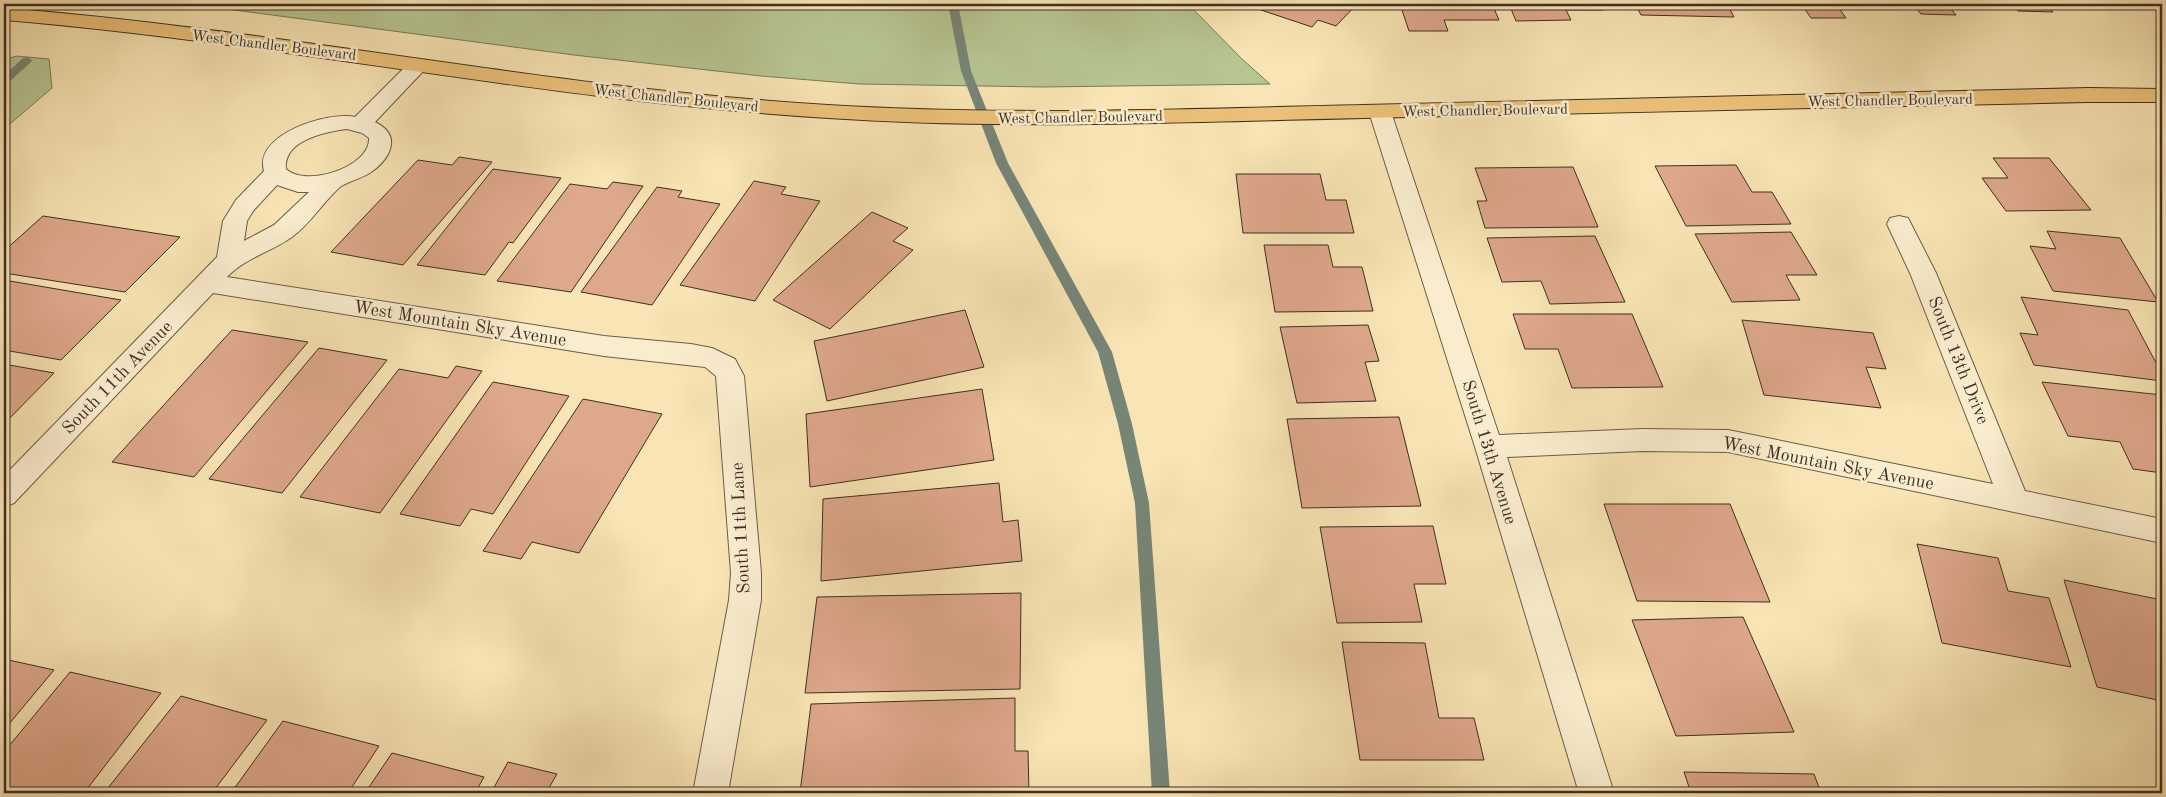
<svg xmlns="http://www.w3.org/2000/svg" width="2166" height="797" viewBox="0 0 2166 797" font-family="'Old Standard TT',serif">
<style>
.green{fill:#b7c591;stroke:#7b7a5a}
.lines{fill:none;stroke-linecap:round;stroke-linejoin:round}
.stream{fill:#778577;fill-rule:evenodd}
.building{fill:#dea88b;stroke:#3f2f24}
.minor-casing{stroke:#6d5c48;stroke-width:2}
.major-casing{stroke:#3f2f24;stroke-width:2}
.minor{fill:#faedce;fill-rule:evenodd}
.major{fill:#ecc27a;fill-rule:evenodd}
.labels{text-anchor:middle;stroke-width:5;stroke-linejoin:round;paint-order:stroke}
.far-street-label{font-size:15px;fill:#3f2f24;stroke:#faedce}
.street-label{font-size:18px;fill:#3f2f24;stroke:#faedce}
</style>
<rect width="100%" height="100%" fill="#f8e4b4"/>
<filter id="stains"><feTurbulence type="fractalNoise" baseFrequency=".004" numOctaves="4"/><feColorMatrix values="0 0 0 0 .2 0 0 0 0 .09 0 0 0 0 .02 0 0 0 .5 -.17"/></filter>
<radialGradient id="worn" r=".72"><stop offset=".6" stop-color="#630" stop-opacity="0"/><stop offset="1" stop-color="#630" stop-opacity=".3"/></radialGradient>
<!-- green -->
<g class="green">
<polygon points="189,4 1188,4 1242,59 1270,84 1042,87 859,84 761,76 574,55"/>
<polygon points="16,56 49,59 52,88 4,129 4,60"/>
</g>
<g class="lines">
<!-- stream -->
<g class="stream">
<polygon points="948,4 958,4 971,71 1008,163 1112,352 1132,424 1149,503 1170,793 1152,793 1135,503 1118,424 1098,352 996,163 961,71"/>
<polygon points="27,57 32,60 31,62 8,83 4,84 4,76 23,58"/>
</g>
</g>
<!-- building -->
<g class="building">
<polygon points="1258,4 1357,4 1336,26 1318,20 1312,27 1255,8"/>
<polygon points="1400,4 1492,4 1499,20 1444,20 1448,31 1409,31"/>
<polygon points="1509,4 1600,4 1603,10 1566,10 1571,20 1516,21"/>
<polygon points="1635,4 1727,4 1734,17 1641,15"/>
<polygon points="1743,4 1836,4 1846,18 1811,18 1804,8 1746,8"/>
<polygon points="1854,4 1947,4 1956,15 1921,14 1914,6 1856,6"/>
<polygon points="1985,4 2045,4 2053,12 2018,11 2012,5"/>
<polygon points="459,157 492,162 403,265 331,252 418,160 452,165"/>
<polygon points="1993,158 2049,158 2091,210 2006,211 1982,178 2008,178"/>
<polygon points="1736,165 1752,192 1772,192 1791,224 1686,226 1655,166"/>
<polygon points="1573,167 1598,227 1485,228 1477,201 1487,201 1475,168"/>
<polygon points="493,169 561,178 513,243 509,242 485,275 417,265"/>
<polygon points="1236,174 1320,174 1326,200 1346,200 1354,233 1243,233"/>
<polygon points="754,181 786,187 781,194 820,201 755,301 680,285"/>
<polygon points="613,182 643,186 571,292 497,281 570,184 607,189"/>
<polygon points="657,187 682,191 678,197 720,204 652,305 581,292"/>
<polygon points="872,212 908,228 893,241 913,250 830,329 773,300"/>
<polygon points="43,216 180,237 125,292 4,273 4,251"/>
<polygon points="2047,231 2120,238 2158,302 2053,291 2030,246 2056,249"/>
<polygon points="1791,232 1817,275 1786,275 1800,300 1732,302 1695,234"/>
<polygon points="1595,236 1625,302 1550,304 1541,281 1502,282 1487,238"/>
<polygon points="1264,245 1328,245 1333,267 1362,267 1373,311 1275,312"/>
<polygon points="4,280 121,300 61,360 4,350"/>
<polygon points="2021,297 2128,310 2162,374 2162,381 2034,365 2020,333 2038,335"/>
<polygon points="965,310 984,367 827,401 814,341"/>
<polygon points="1513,314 1632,314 1663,387 1572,388 1558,349 1525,349"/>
<polygon points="1742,320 1873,333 1886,369 1866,367 1881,408 1764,395"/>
<polygon points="1368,325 1379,361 1365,362 1376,401 1297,403 1280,327"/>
<polygon points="232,330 308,342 194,477 112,462"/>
<polygon points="319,348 387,360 282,493 209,479"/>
<polygon points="4,364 54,373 4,424"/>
<polygon points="456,366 482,371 380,513 300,497 399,369 448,378"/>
<polygon points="493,382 569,396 493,514 471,509 460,526 400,514"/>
<polygon points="2042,382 2162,395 2162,473 2133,469 2120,442 2068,436"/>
<polygon points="982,389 994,460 810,487 806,414"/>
<polygon points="583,399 662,414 579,553 532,542 521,559 483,551"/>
<polygon points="1399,417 1421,506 1302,508 1287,419"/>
<polygon points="999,483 1003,522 1018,520 1022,561 821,581 823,499"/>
<polygon points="1604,504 1730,504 1770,602 1637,601"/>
<polygon points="1433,526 1446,584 1414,584 1422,622 1337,623 1320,527"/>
<polygon points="1917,544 1998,558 2008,591 2049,598 2071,667 1942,643"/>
<polygon points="2064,580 2162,600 2162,701 2097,687"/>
<polygon points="1021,593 1020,689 805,693 817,597"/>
<polygon points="1743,617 1794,732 1676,736 1632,620"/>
<polygon points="1342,642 1425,643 1439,718 1474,718 1484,760 1360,760"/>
<polygon points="4,659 54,670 4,730"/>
<polygon points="70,672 161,693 84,793 4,793 4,752"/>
<polygon points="181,696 267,720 212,793 104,793"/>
<polygon points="1015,698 1015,751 1028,751 1029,793 800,793 811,704"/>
<polygon points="283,721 379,746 348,793 231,793"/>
<polygon points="392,753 484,777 475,793 365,793"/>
<polygon points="508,762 557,774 546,793 491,793"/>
<polygon points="1684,772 1814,774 1821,793 1691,793"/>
<polygon points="1368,791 1488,792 1488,793 1369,793"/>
</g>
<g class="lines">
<!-- minor casing -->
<g class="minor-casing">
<g id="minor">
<path d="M418,59l7,2 4,4 -54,57c29,14 14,39 -7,52 -9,5 -21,8 -28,13 -17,15 -29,36 -48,50 -21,15 -47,21 -65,40l377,59 87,8 21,4 23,11 9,17 17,197v27l-33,193h-35l36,-193 2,-27 -15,-197 -11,-9 -101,-11 -391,-63 -199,210 -10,4v-31l213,-219 6,-36 13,-21 28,-29c-11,-37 65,-60 91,-54l56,-56zM347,129l15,4 7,5c2,29 -63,50 -83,31 -3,-29 39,-37 61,-40zM277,185l21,7h11l-35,33 -30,16 3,-20 6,-10z"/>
<polygon points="1380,105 1388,107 1391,112 1499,435 1642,429 1728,430 1993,484 1910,273 1887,224 1890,218 1899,216 1908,218 1936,273 2025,491 2162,519 2162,543 1728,452 1642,451 1507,457 1614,793 1579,793 1475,447 1369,112 1372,107"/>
</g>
</g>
<!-- major casing -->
<g class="major-casing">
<path id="major" d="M4,8c276,22 547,80 824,97 178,11 357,4 535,0 242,-6 483,-11 725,-17l74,1v13h-74c-242,5 -483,11 -725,16 -178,4 -357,12 -535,0 -277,-17 -548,-75 -824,-98z"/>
</g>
<!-- minor -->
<use href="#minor" class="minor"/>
<!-- major -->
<use href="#major" class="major"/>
</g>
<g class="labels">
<!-- far-street labels -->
<g class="far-street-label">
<text transform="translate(274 45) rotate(7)" y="5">West Chandler Boulevard</text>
<text transform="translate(676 98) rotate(6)" y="5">West Chandler Boulevard</text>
<text transform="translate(1890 100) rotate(-1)" y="5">West Chandler Boulevard</text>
<text transform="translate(1485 110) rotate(-1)" y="5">West Chandler Boulevard</text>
<text transform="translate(1080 117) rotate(-1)" y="5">West Chandler Boulevard</text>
</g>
<!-- street labels -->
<g class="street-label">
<text transform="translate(460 323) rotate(9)" y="6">West Mountain Sky Avenue</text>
<text transform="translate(1959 360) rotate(68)" y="6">South 13th Drive</text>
<text transform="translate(117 377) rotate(-46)" y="6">South 11th Avenue</text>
<text transform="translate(1490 452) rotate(73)" y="6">South 13th Avenue</text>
<text transform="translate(1828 463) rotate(11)" y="6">West Mountain Sky Avenue</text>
<text transform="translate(740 528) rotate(-93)" y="6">South 11th Lane</text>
</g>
</g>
<!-- margin -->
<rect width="2166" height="797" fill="none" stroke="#f8e4b4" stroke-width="20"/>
<rect x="5" y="5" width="2156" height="787" fill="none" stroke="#3f2f24" stroke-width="2.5"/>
<rect x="10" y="10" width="2146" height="777" fill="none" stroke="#3f2f24"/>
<rect width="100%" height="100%" filter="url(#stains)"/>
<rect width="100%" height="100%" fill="url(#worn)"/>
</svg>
